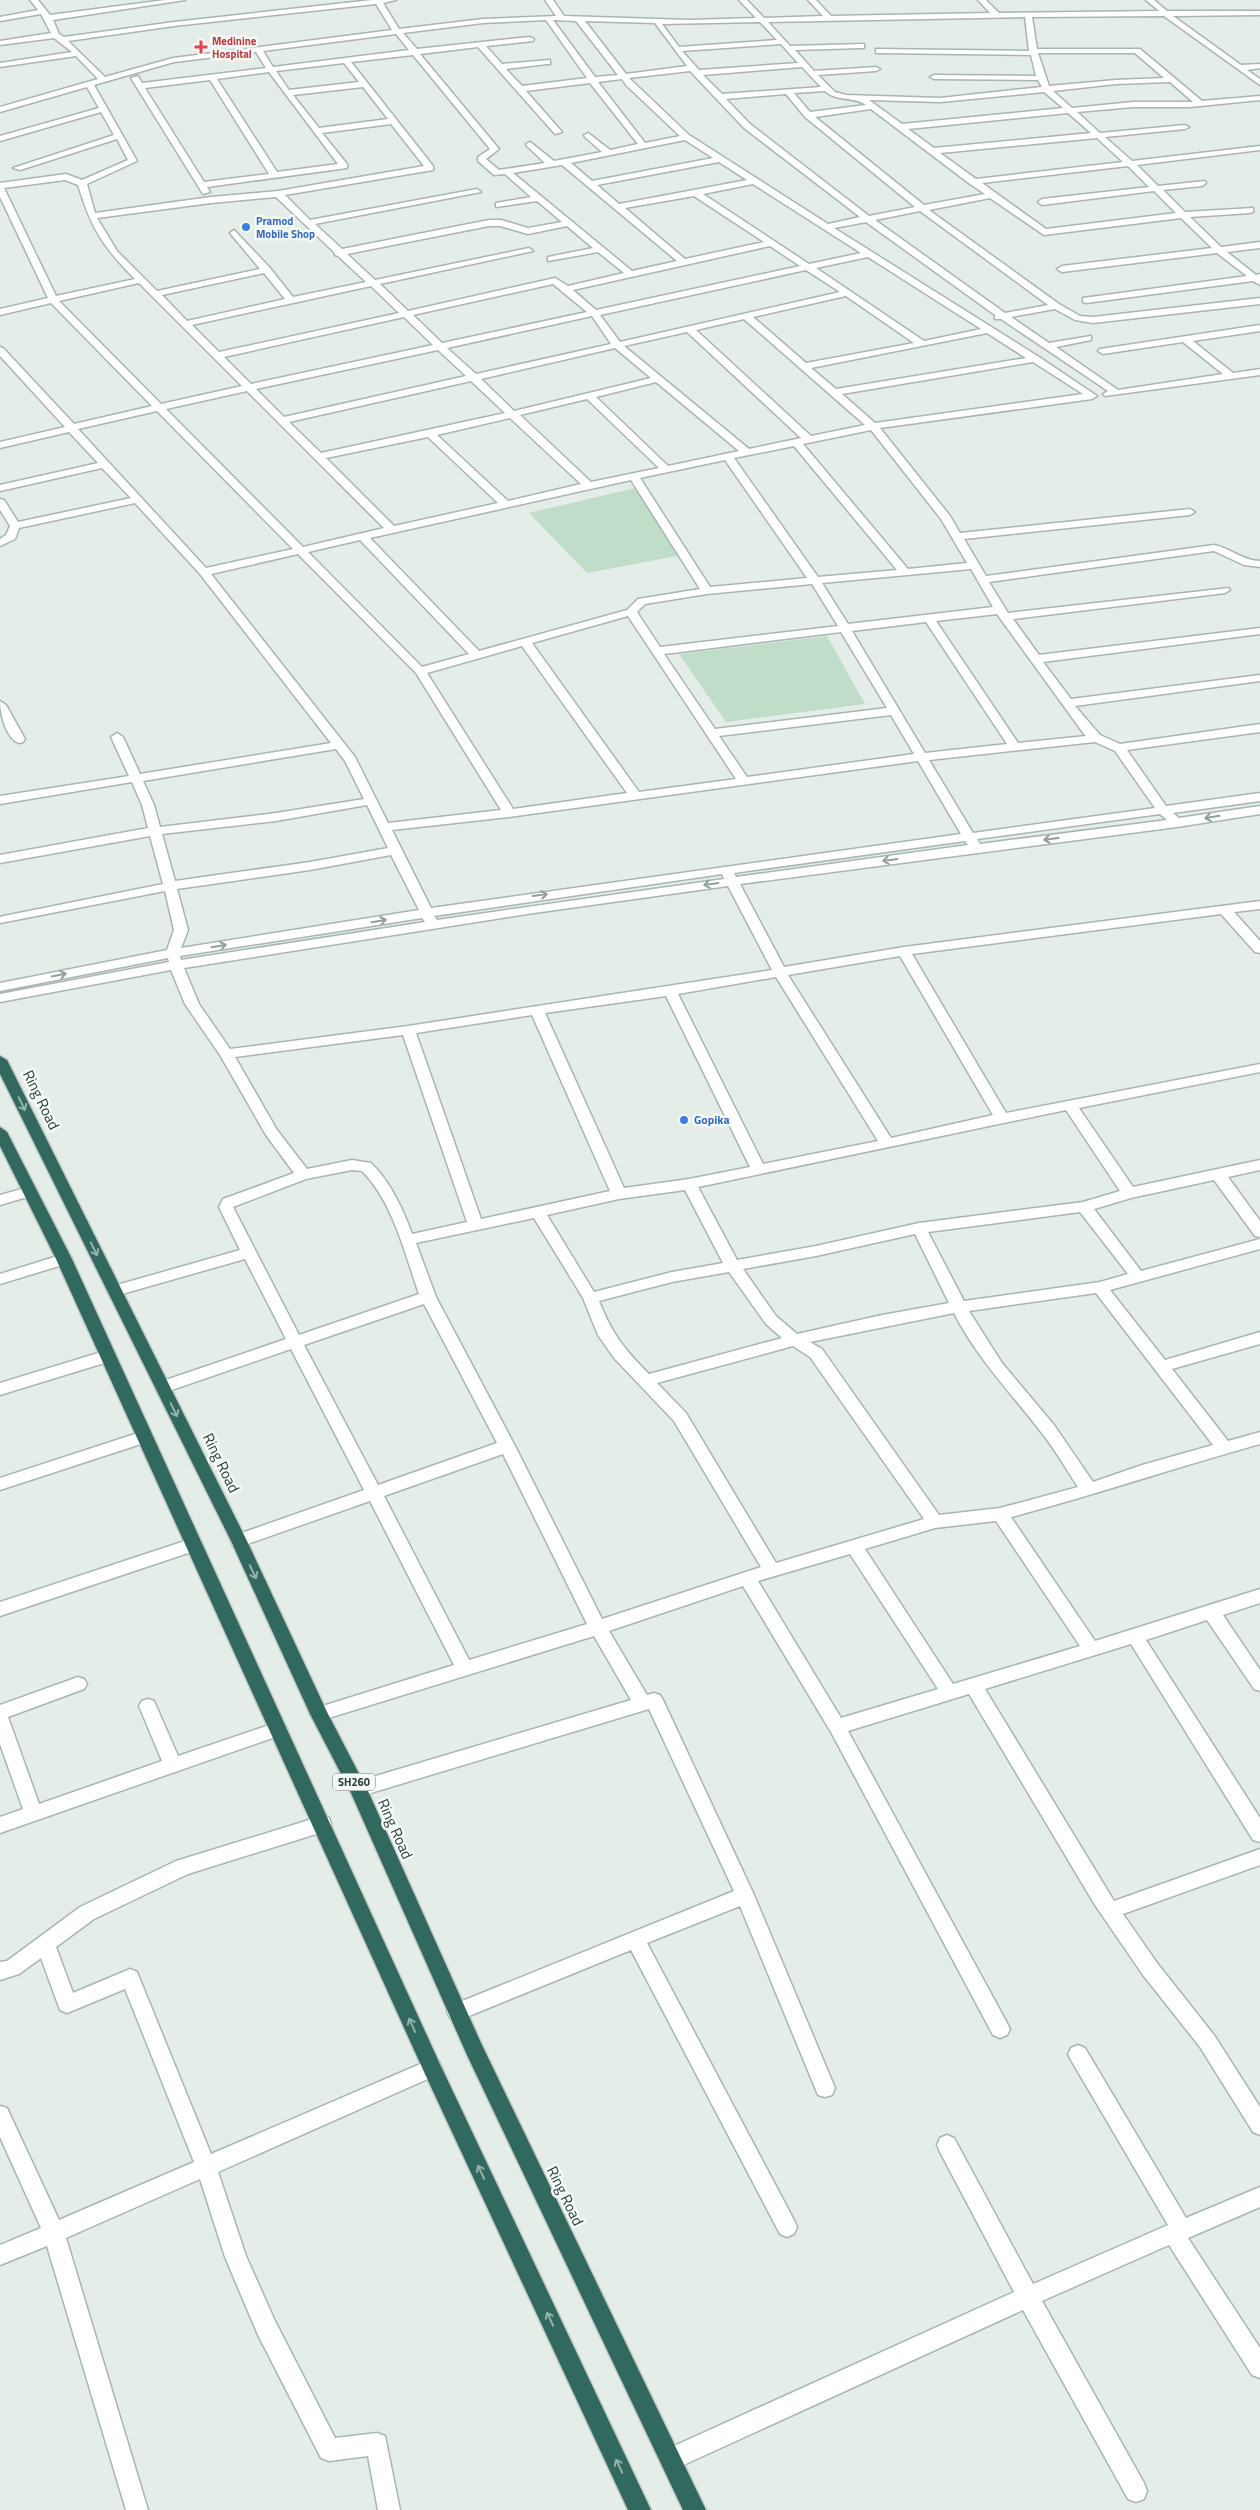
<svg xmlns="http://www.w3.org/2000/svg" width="1260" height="2510" viewBox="0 0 1260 2510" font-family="'Titillium Web',sans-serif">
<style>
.green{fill:#bfddc8}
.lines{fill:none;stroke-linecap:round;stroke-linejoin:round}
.minor-casing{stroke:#a8b5b0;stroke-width:3}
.highway-casing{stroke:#c2c9c7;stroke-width:3}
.minor{fill:#fff;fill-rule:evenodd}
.highway{fill:#32695f;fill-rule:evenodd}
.oneway{stroke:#929e9c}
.oneway2{stroke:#94b2ab}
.health-dot{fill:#e0444e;stroke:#f5faf7;stroke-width:2}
.shop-dot{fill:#3f7fe0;stroke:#f5faf7;stroke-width:2}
.labels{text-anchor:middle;stroke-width:5;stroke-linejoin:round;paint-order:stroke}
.far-health-label{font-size:11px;font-weight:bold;fill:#be3a42;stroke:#f5faf7;text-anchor:start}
.far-shop-label{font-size:11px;font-weight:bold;fill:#366cbe;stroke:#f5faf7;text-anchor:start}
.shield{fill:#f5faf7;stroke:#637671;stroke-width:1}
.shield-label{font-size:11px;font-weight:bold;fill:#253e38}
.shop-label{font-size:12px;font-weight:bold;fill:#366cbe;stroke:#f5faf7;text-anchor:start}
.near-street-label{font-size:15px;fill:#253e38;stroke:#f5faf7}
</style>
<rect width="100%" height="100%" fill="#e5ede9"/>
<!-- green -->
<g class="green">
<polygon points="635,488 682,555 587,573 529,513"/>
<polygon points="827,636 865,704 726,722 679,654"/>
</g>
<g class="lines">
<!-- minor casing -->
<g class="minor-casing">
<g id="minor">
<path d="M30,0h8l12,15 115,-15h20l-132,20 6,14 5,3 110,-15 198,-22h24l-13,3 16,26 84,-10 73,-3 -11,-16h8l11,16 125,4 67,-2 -17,-18h8l17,18 59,-2 -15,-16h8l15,16 159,-3 -12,-13h8l13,13 160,-2 -13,-11h8l13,11h93v4l-87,1 68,49 19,-1v4l-13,2 13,9v6l-96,-69 -132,1 5,32h103l62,52 58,-5v4l-70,7h-57l-56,5 23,21 85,-8 4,2 -4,2 -80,8 27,24 128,-15v4l-123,15 21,21 47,-5 1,2 -4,3 -39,4 22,22 68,-4v4l-3,1 -60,4 31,30 39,-5v6l-33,4 29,23 4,-1v11l-7,-4 -167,22 -3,-1v-4l164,-22 -30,-23 -155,19 -5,-3 5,-3 150,-18 -31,-30 -137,17 -54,-37 -61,12 130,94 21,12 13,1 167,-19v6l-167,19 -18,-3 -20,-11 -44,8 38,26 42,-7v4l-35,7 62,43 105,-16 -40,-32 -80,12 -5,-3 2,-2 160,-24v6l-67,10 40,32 27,-4v6l-155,21 -2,-2 5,-3 -107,-72h-6v-4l-129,-93 -32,6 205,129 58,39 -5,3 -212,29 70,88 10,17 230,-24 5,3 -5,3 -226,24 22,37 228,-31c16,3 30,16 46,16v6l-16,-2 -30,-14 -225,31 19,31 221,-25 1,2 -5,3 -212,26 26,36 221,-27v6l-217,28 28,37 189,-24v6l-185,25 25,29 20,9 140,-20v8l-133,18 39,56 94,-13v8l-87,12 6,5 81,-12v8l-83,13 -437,57 44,83 120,-20 356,-46v8l-26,3 26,29v12l-5,-1 -34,-38 -309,40 94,159 254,-49v8l-181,36 54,79 127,-27v10l-32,7 32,44v16l-5,-1 -41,-56 -83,18 -37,11 47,62 119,-32v10l-150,41 55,70 95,-28v12l-88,25 56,72 32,-9v12c-83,23 -165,51 -249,73l84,124 165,-52v14l-37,12 37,55v21l-6,-2 -47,-69 -61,20 114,178v24l-7,-2 -122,-196 -146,45 129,212 146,-52v16l-137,49 34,49 57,72 46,72v28l-7,-3 -53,-85 -57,-72 -48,-70 -126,-211 -121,37 159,292 3,6 -3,6 -7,3 -7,-3 -162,-303 -88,-146 -134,45 38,64 7,-2 6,2 3,5 91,195 81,193 -3,7 -7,2 -7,-2 -78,-189 -93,37 147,277 3,7 -3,7 -7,3 -7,-3 -149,-284 -167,68 -7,3 -7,-3 -3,-6 3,-6 284,-115 -85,-182 -275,83 -15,7 -6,-3 -3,-5 3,-5 16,-8 262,-78 -37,-64 -275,85 -6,-2 -3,-5 3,-5 141,-44 -84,-164 -131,46 -6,-1 -2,-5 2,-5 131,-46 -73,-141 -128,44 -6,-2 -2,-4 2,-4 129,-44 -41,-80 -130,37 -5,-1 -3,-4 3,-4 130,-37 -21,-43 4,-8 71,-26 -28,-38 -46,-80 -35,-51 -14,-34 -171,32v-8l169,-32 -1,-4 -168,33v-8l167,-33 7,-20 -9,-39 -165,32v-6l4,-1 159,-32 -13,-48 -150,27v-8l148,-27 -6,-23 -10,-23 -132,22v-8l129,-20 -18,-39 6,-4 6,4 17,37 191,-31 -131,-169 -65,-71 -116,25 -4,11 -15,7v-7l6,-4 4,-9 -10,-16v-11l4,1 14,22 113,-24 -29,-30 -102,23v-6l98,-22 -29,-31 -69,16v-6l65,-15 -65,-71v-9l3,1 71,76 78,-18 -101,-103 -51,12v-6l48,-11 -48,-101v-14l66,-9 16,6 46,-20 -11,-21 -97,31 -7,-2 101,-33 -13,-23 -101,29v-5l99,-28 -12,-21 -87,25v-5l98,-28 -22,-23 -76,11v-4l72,-11 -18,-14 -54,7v-4l51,-8 -10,-19 -41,7v-4l38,-7zM376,4l16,26 -219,28 -68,19 -37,-36 106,-15zM1025,17l4,34 -153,-2v4h3l152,2 5,21 -102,-1 -4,2 4,2 104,1 4,7 -102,11 -94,-3 -11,-3 -17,-17 58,-4 4,-2 -4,-2 -62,4 -19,-21 66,-2h3v-4l-74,2 -22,-24zM546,20l41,58 -65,8 -16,-17 41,-5h3v-4l-48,4 -16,-18 47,-5 1,-2 -4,-2 -113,12 -14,-16 80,-10zM553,20l23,1 42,54 -23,2zM585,21l70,2 32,43 -61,8zM760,22l17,18 -98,7 -17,-23zM396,34l13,16 -136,17 -10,-16zM781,44l17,19 -99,7 -17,-19zM478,47l77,87 7,-2 -36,-41 64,-8 48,61 -28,6 -22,-17 -4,2 1,2 17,15 -48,9 -24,-19 -4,2 1,2 18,17 -46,7 -13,-11 13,-10 -79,-95zM256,52l10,16 -124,15 -4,-7 -7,2 72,116 7,-2 -3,-5 140,-19v-4l-25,-31 69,-9 33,42 -146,25 -67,6 -116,16 -8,-29 50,-23 -43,-76 80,-23zM1038,53h97l29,25 -48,2 -67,6zM413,55l77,94 -12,8v4l16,14 11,-1 26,23 -35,6v4l41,-6 25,21 -34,6 -27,-8h-12l-147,29 -27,-25 166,-32 -4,-3 -167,31 -25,-25 148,-25v-4l-82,-104zM344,63l15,19 -70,8 -13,-19zM802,67l19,20 -99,7 -19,-19zM690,71l54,57 116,89 -32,7 -139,-89 -60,-57zM269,72l69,92 -61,8 -60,-93zM622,79l4,6 54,51 -35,7 -47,-61zM210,80l59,94 -65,8 -59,-94zM1170,82l23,20h-60l-61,6 -19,-17 63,-7zM363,87l25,32 -69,9 -26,-33zM825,91c11,11 29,5 41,14l-56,7 -16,-19zM1044,92l19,16 -161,16 -33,-24 71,2zM786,94l19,23 110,90 -46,9 -119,-92 -24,-25zM871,109l99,75 15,10 -61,11 -109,-88zM1068,113l23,20 -157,15 -26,-19zM1097,138l26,24 -147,17 -36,-26zM685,140l28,18 -121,23 -21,-18zM719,162l28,18 -128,24 -22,-19zM562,165l115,96 -45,10 -119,-98zM1128,166l21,21 -107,12 -4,3 4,3 112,-14 22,22 -130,16 -64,-46zM65,180l13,5c13,43 25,62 57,94l-79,17 -52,-108zM753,184l108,69 -52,11 -106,-70zM694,196l70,46 -79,17 -60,-51zM276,197l58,55 1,3 3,1 28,26 -73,15 -23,-29 -36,-38 -4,3 30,36 -103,22 -40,-40 -20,-33 114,-15zM920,211l128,94 -43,8 -130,-93zM489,226h11l28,8 39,-8 26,22 -45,9v4l50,-9 26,21 -56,13 -13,-8 -147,33 -28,-27 153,-33 -4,-3 -154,32 -28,-26zM770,246l30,20 -204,44 -23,-20zM868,257l113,72 -57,12 -108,-73zM806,270l34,22 -220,50 -20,-27zM264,273l21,26 -98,22 -25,-26zM139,283l103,103 -81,18 -102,-103zM553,284l34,28 -145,31 -29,-28zM371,286l28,27 -180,39 -27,-27zM846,296l68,47 -108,20 -53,-46zM592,316l19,28 -135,30 -29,-26zM404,317l29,28 -182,39 -27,-27zM744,319l121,106 -54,11 -115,-106zM687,332l114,106 -52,11 -125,-103zM987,333l39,25 -190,31 -25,-21zM615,348l36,30 -137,33 -33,-32zM438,350l28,26 -182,41 -28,-28zM1033,362l50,32 -208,29 -33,-29zM471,381l34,32 -184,40 -32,-31zM656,382l83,69 -71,15 -72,-69zM247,391l137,137 -81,19 -137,-138zM587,399l72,69 -68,14 -71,-67zM157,411l136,138 -87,19 -128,-139zM510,418l71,66 -73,17 -71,-66zM871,430l70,89 26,44 -59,6 -105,-125zM428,437l70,66 -104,23 -68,-68zM794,446l103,124 -79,7 -84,-119zM725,460l82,118 -97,9 -70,-109zM631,480l69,109 -62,10 -11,11 -148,41 -109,-113zM360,540l109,114 -47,13 -114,-115zM298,554l118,119 85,137 -113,13 -33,-66 -144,-183zM971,569l22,38 -145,17 -26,-41zM812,584l26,42 -178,21 -23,-35 8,-8 62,-10zM997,614l87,120 2,2 -68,7 -82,-122zM628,616l108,163 -97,13 -107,-149zM926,622l81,122 -82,9 -73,-122zM841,632l46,76 -172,21 -51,-75zM522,646l105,147 -114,16 -86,-136zM891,715l23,39 -167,23 -28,-41zM1095,742l20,9 40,57 -182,25 -44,-73zM336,749l9,12 19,38 -88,14 -116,14 -6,-22 -11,-24zM918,761l43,73 -530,74 -39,-78 117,-13zM367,805l21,43 -78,14 -135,19 -13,-47 114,-13zM1160,814l7,6 -187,24 -3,-5zM965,841l3,4 -232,32 -2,-4zM391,855l28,55 -238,38 7,-18 -11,-41 133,-19zM722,874l2,5 -287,41 -3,-4zM728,886l44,84 -364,56 -178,23 -31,-45 -15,-36 350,-55zM422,918l3,4 -244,38 -1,-4zM900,956l93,159 -102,23 -103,-163zM776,977l102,164 -115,23 -85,-170zM666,996l84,171 -61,12 -65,9 -79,-175zM532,1015l78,176 -129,28 -65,-186zM403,1035l64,187 -55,12c-9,-25 -22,-53 -41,-71l-19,-3 -45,9 -30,-39 -42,-73zM1066,1110l54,81 -37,11 -164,21 -103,23 -79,14 -39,-73zM352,1170l10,1c31,31 43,83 57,123l-120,41 -66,-128 73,-28zM685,1190l38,73 -51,9 -78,20 -47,-77 72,-16zM1080,1212l48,62 -28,8 -136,19 -36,-69zM534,1218l49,80 15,37 16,23 60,63 87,146 -159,52 -87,-173 -79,-149 -20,-54zM915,1234l34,69 -67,12 -85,19 -21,-18 -33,-47 73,-13zM729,1272l37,52 16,14 -133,36c-25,-25 -37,-40 -50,-73l73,-19zM1096,1293l117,152 -71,20 -49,17 -39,-57 -52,-62 -33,-52zM424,1304l73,139 -119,42 -74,-140zM954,1313c23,45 57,80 87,119 14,17 25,37 37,55l-78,21 -61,7 -117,-166 -12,-7zM793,1346l17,11 114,162 -148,44 -90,-150 -29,-30zM503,1454l84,170 -118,36 -85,-164zM996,1521l84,125 -127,38 -88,-135 70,-21zM850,1554l88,135 -97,29 -83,-137z"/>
<path d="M0,701l6,4 19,34 -2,3 -4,1c-13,-4 -19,-30 -19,-42z"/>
<polygon points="29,1187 36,1192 34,1195 0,1205 0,1195"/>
<polygon points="64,1254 69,1255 72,1259 69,1263 0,1284 0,1274"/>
<polygon points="108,1350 114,1352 116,1356 114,1360 0,1395 0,1383"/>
<polygon points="144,1431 150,1433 152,1437 150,1441 0,1490 0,1478"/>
<polygon points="194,1538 200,1539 202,1544 200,1549 0,1616 0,1602"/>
<polygon points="78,1677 84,1679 87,1684 84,1689 8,1717 39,1804 162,1761 139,1706 142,1701 148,1699 154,1701 178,1756 278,1722 284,1724 287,1729 284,1734 0,1833 0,1817 23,1809 0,1744 0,1705"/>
<polygon points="322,1816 329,1818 331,1824 329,1830 188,1874 94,1919 56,1947 73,1993 130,1969 137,1972 211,2154 425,2062 432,2059 439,2062 442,2068 439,2074 218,2172 246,2256 274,2319 335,2438 377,2433 385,2436 400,2510 378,2510 368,2456 329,2461 321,2458 258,2335 225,2257 200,2179 66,2238 148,2510 126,2510 47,2246 0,2265 0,2245 41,2228 0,2137 0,2106 7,2108 59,2220 194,2162 125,1989 67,2013 60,2010 41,1958 19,1974 0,1980 0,1962 7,1961 80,1907 176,1861"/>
<polygon points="1078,2045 1085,2048 1186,2218 1260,2187 1260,2207 1188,2238 1260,2348 1260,2378 1252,2375 1169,2245 1042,2301 1144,2483 1147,2491 1144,2499 1136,2502 1128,2499 1023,2310 679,2467 671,2470 663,2467 660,2459 663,2451 1014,2292 940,2152 937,2145 940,2138 947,2135 954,2138 1033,2284 1168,2225 1071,2060 1068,2054 1071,2048"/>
</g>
</g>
<!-- highway casing -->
<g class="highway-casing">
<g id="highway">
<polygon points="0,1056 7,1060 247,1541 327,1712 368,1791 481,2043 706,2510 683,2510 467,2055 351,1793 310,1714 231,1541 0,1074"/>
<polygon points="0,1127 7,1132 72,1259 439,2062 651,2510 628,2510 425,2074 56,1259 0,1146"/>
</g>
</g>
<!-- minor -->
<use href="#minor" class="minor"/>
<!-- highway -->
<use href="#highway" class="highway"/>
</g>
<!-- one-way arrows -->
<defs><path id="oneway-shaft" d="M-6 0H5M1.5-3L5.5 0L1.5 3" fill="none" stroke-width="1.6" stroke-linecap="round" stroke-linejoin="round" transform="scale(1.25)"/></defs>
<g class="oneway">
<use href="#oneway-shaft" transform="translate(1212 817) rotate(171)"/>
<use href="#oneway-shaft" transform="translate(1051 839) rotate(173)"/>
<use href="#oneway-shaft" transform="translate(890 860) rotate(172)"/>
<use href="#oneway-shaft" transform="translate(711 884) rotate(172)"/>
<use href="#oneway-shaft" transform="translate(540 895) rotate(-8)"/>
<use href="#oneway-shaft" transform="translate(379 921) rotate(-9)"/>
<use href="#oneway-shaft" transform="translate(219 946) rotate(-9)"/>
<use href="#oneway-shaft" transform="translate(59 975) rotate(-11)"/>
</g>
<g class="oneway2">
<use href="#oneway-shaft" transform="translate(22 1104) rotate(64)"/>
<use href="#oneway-shaft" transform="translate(94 1249) rotate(64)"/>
<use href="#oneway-shaft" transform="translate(174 1410) rotate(64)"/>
<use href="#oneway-shaft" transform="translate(253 1572) rotate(65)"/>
<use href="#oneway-shaft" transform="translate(412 2025) rotate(-114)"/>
<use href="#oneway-shaft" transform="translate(481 2172) rotate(-115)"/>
<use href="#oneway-shaft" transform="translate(550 2319) rotate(-115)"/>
<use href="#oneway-shaft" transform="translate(619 2466) rotate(-115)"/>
</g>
<!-- markers -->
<path class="health-dot" d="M198.5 39.5h5v5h5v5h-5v5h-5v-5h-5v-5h5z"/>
<g class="shop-dot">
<circle cx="246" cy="227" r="5"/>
<circle cx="684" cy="1120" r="5"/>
</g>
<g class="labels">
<!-- far-health labels -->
<g class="far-health-label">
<text x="212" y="45">Medinine<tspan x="212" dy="13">Hospital</tspan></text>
</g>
<!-- far-shop labels -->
<g class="far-shop-label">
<text x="256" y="225">Pramod<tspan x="256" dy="13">Mobile Shop</tspan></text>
</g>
<!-- shield labels -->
<rect class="shield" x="333" y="1773.5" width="42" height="17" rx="4"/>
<g class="shield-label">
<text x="354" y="1786">SH260</text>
</g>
<!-- shop labels -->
<g class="shop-label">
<text x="694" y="1124">Gopika</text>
</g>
<!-- near-street labels -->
<g class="near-street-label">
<text transform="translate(41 1100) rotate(64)" y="5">Ring Road</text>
<text transform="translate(221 1463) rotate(64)" y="5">Ring Road</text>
<text transform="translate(395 1829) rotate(66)" y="5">Ring Road</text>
<text transform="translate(565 2196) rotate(64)" y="5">Ring Road</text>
</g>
</g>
</svg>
